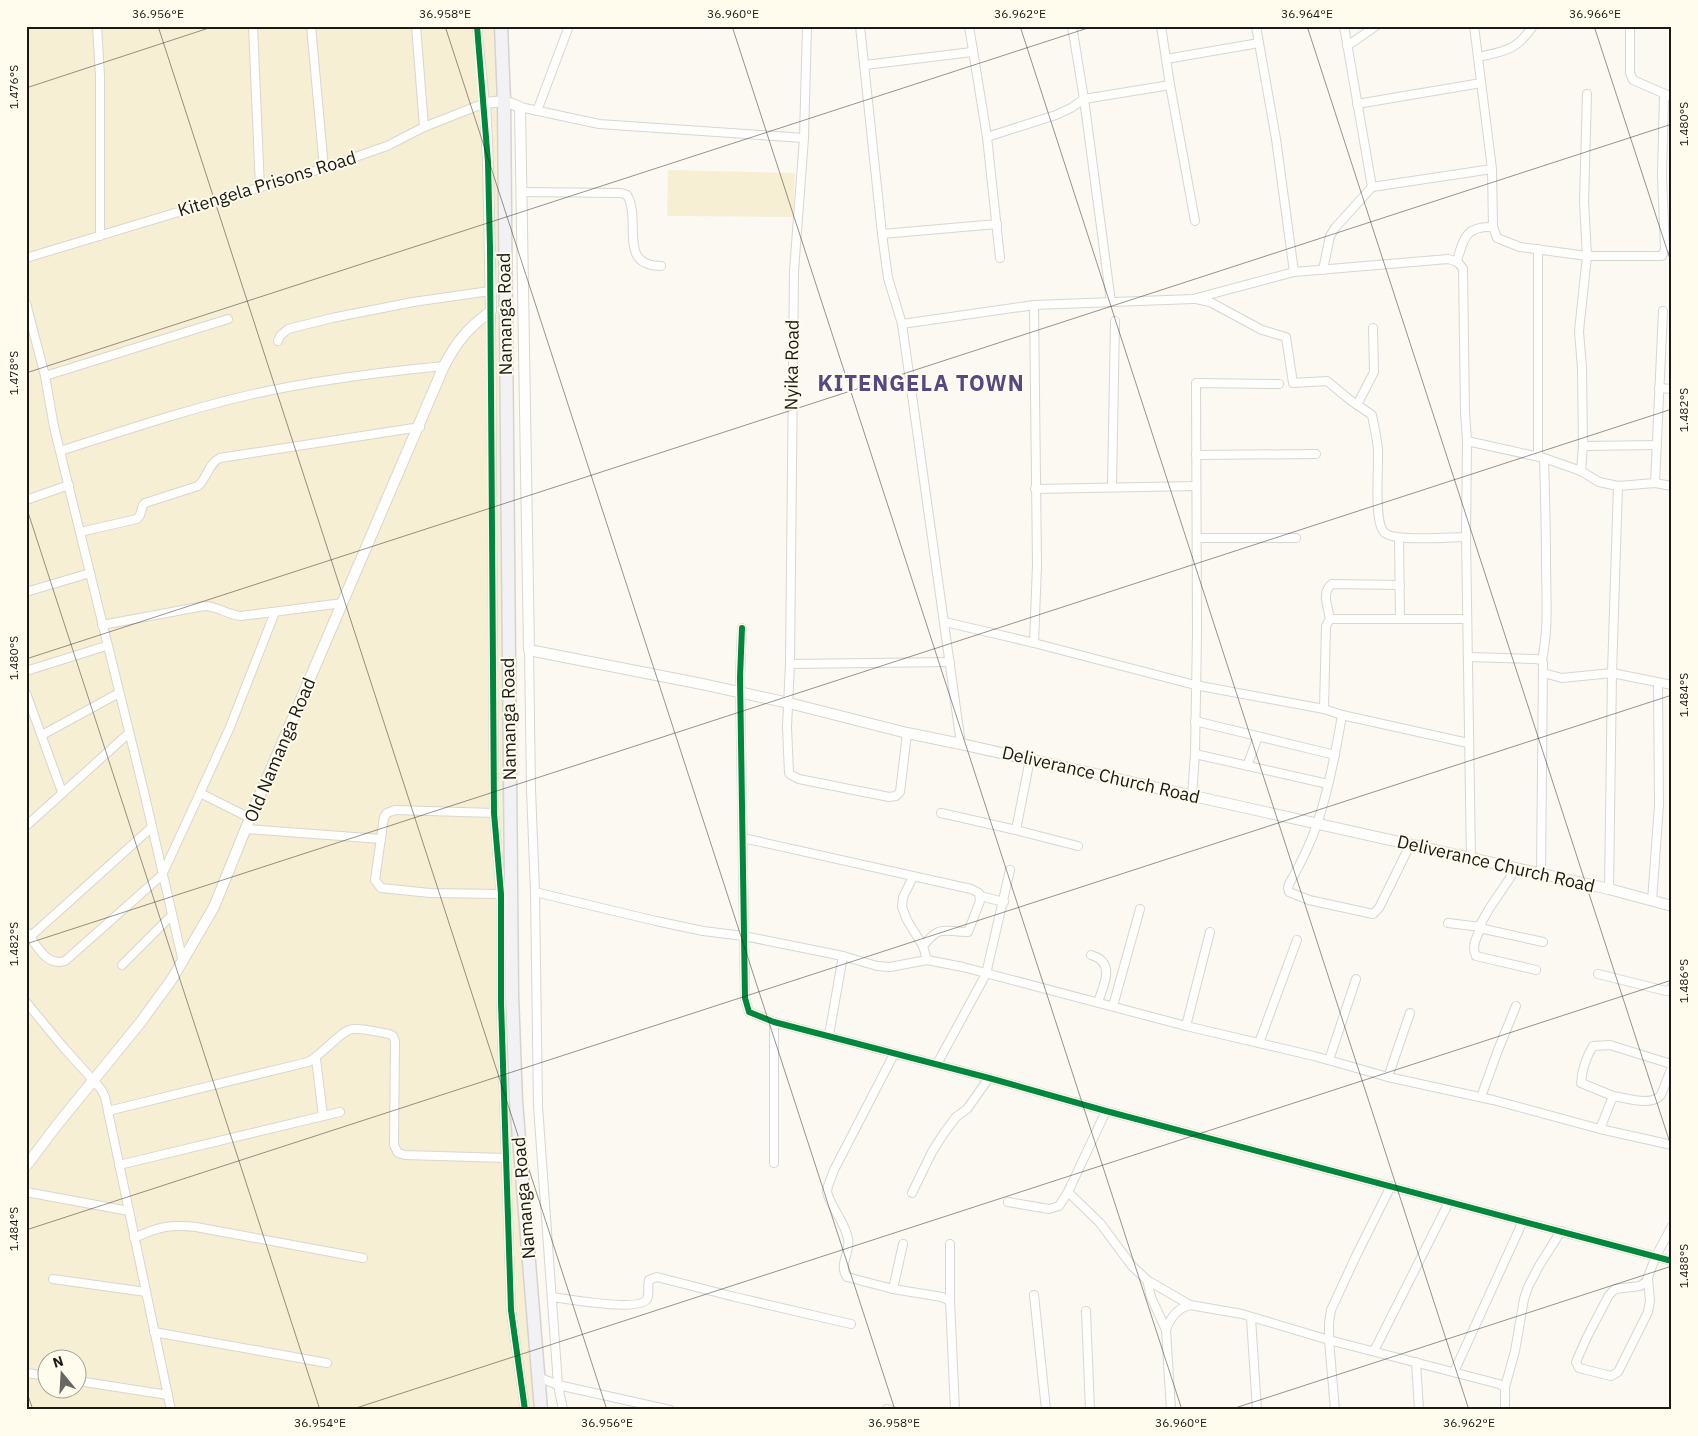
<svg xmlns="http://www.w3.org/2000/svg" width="1698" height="1436" viewBox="0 0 1698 1436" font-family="'IBM Plex Sans',sans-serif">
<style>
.green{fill:#f7efd4;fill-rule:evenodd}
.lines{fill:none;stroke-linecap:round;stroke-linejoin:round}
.minor-casing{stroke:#d8d6d0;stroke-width:10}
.tertiary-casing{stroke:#d8d6d0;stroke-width:12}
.trunk-casing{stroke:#d4d3d0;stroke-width:15}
.minor{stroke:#fefefd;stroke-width:8}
.tertiary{stroke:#fefefd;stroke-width:10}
.trunk{stroke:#f2f2f4;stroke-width:12}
.cycleway-casing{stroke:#fffbed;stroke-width:9}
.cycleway{stroke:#00873e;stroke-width:6}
.ticks{fill:none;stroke:#1a1914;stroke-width:1;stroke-opacity:0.45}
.labels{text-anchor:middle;stroke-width:4;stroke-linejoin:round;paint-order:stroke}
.street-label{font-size:18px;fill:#1a1914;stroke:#fffbed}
.district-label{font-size:22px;font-weight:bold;letter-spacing:1px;fill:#564785;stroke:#fffbed}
.neatline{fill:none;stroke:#1a1914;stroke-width:2}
.ticks-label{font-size:12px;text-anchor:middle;fill:#1a1914}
</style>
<rect width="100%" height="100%" fill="#fbf9f1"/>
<!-- green -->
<g class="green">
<path d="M26,26h475l11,969 29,415h-515zM48,1358h30v30h-30z"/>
<polygon points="668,170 795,173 793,217 667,216"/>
</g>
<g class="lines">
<!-- minor casing -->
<g class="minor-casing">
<g id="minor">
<polyline points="97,26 100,76 100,236"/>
<polyline points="253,26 260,188"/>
<polyline points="311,26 324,168"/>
<polyline points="416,26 424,127"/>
<polyline points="807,26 804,138 794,271 790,664 787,727 789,773 791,775 799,779 889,797 896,796 900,792 907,733"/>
<polyline points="860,26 882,234 888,278 902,324 961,744"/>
<polyline points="969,26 987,137 1000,258"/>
<polyline points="1072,26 1084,99 1111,302"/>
<polyline points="1161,26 1170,85 1195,221"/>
<polyline points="1256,26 1276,139 1294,272"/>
<polyline points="1474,26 1492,169 1493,227 1497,238 1520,247 1587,256 1662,256 1665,249 1662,176 1664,94"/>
<polyline points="1630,26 1630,73 1633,80 1672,97"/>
<polyline points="1347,46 1376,26"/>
<path d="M1478,57c27,-6 38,-6 55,-31"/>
<polyline points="1166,59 1259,43"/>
<polyline points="865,65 972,52"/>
<polyline points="1357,104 1481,83"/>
<polyline points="520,107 599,124 804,138"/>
<polyline points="537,111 569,26"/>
<polyline points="987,137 1056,115 1071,108 1084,99 1170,85"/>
<polyline points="1372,187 1492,169"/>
<path d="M522,192l99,1 6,2c15,26 -10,71 34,71"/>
<polyline points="882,234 997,224"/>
<polyline points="26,258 324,168 387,146 424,127 485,103 477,26"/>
<path d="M1457,261c7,-24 9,-35 36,-34"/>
<polyline points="1323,270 1330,236 1335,228 1372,187 1344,26"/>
<path d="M1196,299l14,3 52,28 24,7 7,46 34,-2 23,19 22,15c2,11 5,23 6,35 1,16 -5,74 7,83 11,9 65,4 81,4"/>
<polyline points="26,303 45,376 54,427 145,796 183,962"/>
<polyline points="1034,305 1037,565 1034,643"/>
<polyline points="491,311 494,813 501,894 501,1003 511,1310 525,1410"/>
<path d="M902,324l132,-19 159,-6 101,-27 154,-13c8,2 11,3 15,10l2,143 2,29 -1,96 5,323"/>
<polyline points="278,341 280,336 288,329 332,318 413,302 490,291"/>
<polyline points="45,376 228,319"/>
<polyline points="1659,388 1672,389"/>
<polyline points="1357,405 1374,372 1373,328"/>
<polyline points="1467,441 1544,458 1581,471 1599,482 1618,486 1612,673 1609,889"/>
<polyline points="1583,446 1657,445"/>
<path d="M60,451c63,-20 125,-41 189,-56 62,-14 132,-23 195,-29"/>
<polyline points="1196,455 1316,454"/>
<polyline points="1538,456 1538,249"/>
<polyline points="1581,471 1583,446 1582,368 1579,331 1587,256 1584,202 1587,94"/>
<polyline points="1655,483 1663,311"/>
<polyline points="1618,486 1655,483 1672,486"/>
<polyline points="1112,487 1115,321"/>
<polyline points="1035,489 1196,486"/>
<polyline points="26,500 69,485"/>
<path d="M80,532l57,-13 3,-4 3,-10 2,-2 53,-17c10,-9 10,-22 22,-28l200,-31"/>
<polyline points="1197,538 1296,538"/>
<polyline points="1399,538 1400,619"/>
<polyline points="26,592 90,573"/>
<path d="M1330,619c-2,-12 -9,-27 2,-35l68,1"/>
<polyline points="945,622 1034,643 1195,685 1324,709 1342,715 1468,743"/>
<path d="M102,625l102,-19c14,0 23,9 37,10l102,-13"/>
<polyline points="742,628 740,677 745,998 749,1012 774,1022 989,1078 1106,1111 1672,1261"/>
<polyline points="529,650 531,789 535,892 538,1106 558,1385 563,1410"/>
<polyline points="1469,657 1535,659 1542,660 1543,663 1541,875"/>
<path d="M1542,660c7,-33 4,-65 4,-99 0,-34 -1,-69 -2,-103"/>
<polyline points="790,664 950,662"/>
<polyline points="26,671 106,646"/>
<polyline points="1543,673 1562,678 1612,673 1672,685"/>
<polyline points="26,693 62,792"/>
<polyline points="1324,709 1326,626 1330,619 1467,619"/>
<path d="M1342,715c-6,36 -13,74 -25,109 -7,21 -17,41 -28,60l-1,4 1,4 20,8 64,14 6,-6 31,-63"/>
<polyline points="1195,721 1335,755"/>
<polyline points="42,735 119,693"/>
<polyline points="1195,754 1328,784"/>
<polyline points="1247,766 1258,737"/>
<polyline points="1192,796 1195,754 1197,633 1196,383 1279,384"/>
<polyline points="494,813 395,810 387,813 384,817 375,880 381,888 430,893 501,894"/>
<polyline points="941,813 1016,830 1030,759"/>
<polyline points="250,818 200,793 230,727 275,612"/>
<polyline points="26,826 129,733"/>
<polyline points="246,829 381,839"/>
<polyline points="1016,830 1078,846"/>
<path d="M743,838l228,51 8,4 1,8 -12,31c-26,0 -27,-8 -45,14"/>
<polyline points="1516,869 1489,909 1480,925 1484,929 1543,942"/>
<polyline points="913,877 903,897 902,907 907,920 923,946 927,960 963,967 1186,1026 1314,1056 1388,1077 1493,1100 1600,1129 1672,1145"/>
<polyline points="535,892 656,921 703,931 744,936 843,956 877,966 890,967 927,960"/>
<polyline points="980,896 1004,902"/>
<polyline points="1652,901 1659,805 1658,684"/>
<path d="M1448,923l33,4c-4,10 -10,19 -5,29l60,14"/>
<path d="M26,931c10,12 19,36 39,30l97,-86 38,-82"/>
<polyline points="31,936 152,827"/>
<path d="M1091,955c25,7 13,30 7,47"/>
<polyline points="122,965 172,915"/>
<polyline points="1598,974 1666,991 1670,990 1672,987"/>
<polyline points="26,1002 64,1048 101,1089 105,1097 171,1410"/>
<polyline points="1113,1006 1140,909"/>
<polyline points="1186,1026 1210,932"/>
<polyline points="829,1035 843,956"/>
<polyline points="1259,1043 1297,940"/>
<path d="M894,1054l-60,116 -6,16 -1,6c4,16 18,30 21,47 3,13 -10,26 -1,38l46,12 49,8 8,4 5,109"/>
<polyline points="316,1059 323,1116"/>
<polyline points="1329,1060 1356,979"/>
<polyline points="937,1064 986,974 1010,870"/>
<polyline points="1388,1077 1410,1013"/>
<polyline points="1481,1097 1498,1050 1516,1006"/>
<path d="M108,1111l200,-49c13,-6 34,-33 45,-33 11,-1 25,3 36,5l4,2 2,5 -1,104 4,8 7,2 101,3"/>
<path d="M1600,1129l13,-33 -32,-13c1,-14 4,-24 12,-37l17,-1 61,19 1,3 -11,28c-10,12 -34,3 -48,1"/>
<polyline points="774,1163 774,1022"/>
<polyline points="119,1165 340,1112"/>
<polyline points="26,1192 129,1211"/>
<polyline points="1068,1192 1100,1223 1132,1266 1147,1280 1190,1305"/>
<polyline points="912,1193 932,1152 944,1133 956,1117 967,1109 989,1078"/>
<polyline points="1008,1202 1049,1209 1059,1206 1068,1192 1106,1111"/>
<path d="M134,1238c24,-11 36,-14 62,-11l167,31"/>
<polyline points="53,1279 146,1292"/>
<polyline points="1648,1279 1650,1301 1648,1312 1618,1372 1611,1376 1579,1368 1576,1362 1587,1337 1609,1295 1615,1289 1640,1286 1646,1282 1656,1256 1672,1226"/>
<polyline points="1147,1280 1151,1297 1166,1330 1171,1410"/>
<polyline points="893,1289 903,1244"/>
<polyline points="1034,1295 1046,1410"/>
<path d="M552,1297c15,2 88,15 95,2 3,-6 0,-13 2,-19l8,-3 78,20 116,27"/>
<polyline points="950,1301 950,1244"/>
<polyline points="1086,1311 1090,1410"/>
<polyline points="1251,1318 1257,1410"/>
<path d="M1166,1330c4,-12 12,-22 24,-25l52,9 87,26 170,44 6,3"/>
<polyline points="154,1332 327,1363"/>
<polyline points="1374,1351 1449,1202"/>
<polyline points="1416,1362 1419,1410"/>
<polyline points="1454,1372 1523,1221"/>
<polyline points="26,1373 48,1376"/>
<polyline points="538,1377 558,1385 670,1410"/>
<polyline points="78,1381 168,1395"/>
<polyline points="887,1409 891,1410"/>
<polyline points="1335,1410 1329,1340 1329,1323 1331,1310 1356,1256 1391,1186"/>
<polyline points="1505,1410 1505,1387 1515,1351 1524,1299 1528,1287 1539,1266 1561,1231"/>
</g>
</g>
<!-- tertiary casing -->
<g class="tertiary-casing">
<path id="tertiary" d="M26,1166l31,-41 83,-102 32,-44 42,-72 36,-89 194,-452c13,-25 24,-38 47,-55l-3,-149 -3,-59 19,-2 16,6 9,543 173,34 87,19 118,30 54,11 304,68 344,77 63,17"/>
</g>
<!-- trunk casing -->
<g class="trunk-casing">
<polyline id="trunk" points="501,26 504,101 512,995 516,1101 541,1410"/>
</g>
<!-- minor -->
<use href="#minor" class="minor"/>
<!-- tertiary -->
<use href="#tertiary" class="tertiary"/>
<!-- trunk -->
<use href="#trunk" class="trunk"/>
<!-- cycleway casing -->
<g class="cycleway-casing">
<g id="cycleway">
<polyline points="477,26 488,162 490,248 494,813 501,894 501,1003 511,1310 525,1410"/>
<polyline points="742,628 740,677 745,998 749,1012 774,1022 989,1078 1106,1111 1672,1261"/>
</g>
</g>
<!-- cycleway -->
<use href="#cycleway" class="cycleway"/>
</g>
<!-- ticks -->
<path class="ticks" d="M158,26l449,1384M445,26l450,1384M732,26l450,1384M1020,26l449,1384M1307,26l365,1123M1594,26l78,239M26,88l189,-62M26,373l1068,-347M26,506l294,904M26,659l1646,-535M26,944l1646,-535M26,1230l1646,-535M26,1390l7,20M350,1410l1322,-430M1229,1410l443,-144"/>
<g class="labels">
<!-- street labels -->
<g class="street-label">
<text transform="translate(267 184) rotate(-17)" y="6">Kitengela Prisons Road</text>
<text transform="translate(505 314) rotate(-91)" y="6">Namanga Road</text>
<text transform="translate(792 365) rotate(-89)" y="6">Nyika Road</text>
<text transform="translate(509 719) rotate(-91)" y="6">Namanga Road</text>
<text transform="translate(280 750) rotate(-67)" y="6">Old Namanga Road</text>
<text transform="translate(1101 775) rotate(13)" y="6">Deliverance Church Road</text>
<text transform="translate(1496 864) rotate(13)" y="6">Deliverance Church Road</text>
<text transform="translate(524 1198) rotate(-95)" y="6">Namanga Road</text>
</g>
<!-- district labels -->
<g class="district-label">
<text x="921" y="391">KITENGELA TOWN</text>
</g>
</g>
<!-- border -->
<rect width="1698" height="1436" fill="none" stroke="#fffbed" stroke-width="55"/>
<!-- north arrow -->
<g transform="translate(62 1374) rotate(342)"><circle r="24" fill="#fffbed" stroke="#a3a196"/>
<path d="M0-4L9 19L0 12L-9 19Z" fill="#696761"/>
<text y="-8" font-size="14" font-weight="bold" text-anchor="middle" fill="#1a1914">N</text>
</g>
<rect x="28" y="28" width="1642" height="1380" class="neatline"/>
<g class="ticks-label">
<text x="158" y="18">36.956°E</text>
<text x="445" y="18">36.958°E</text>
<text x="733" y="18">36.960°E</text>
<text x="1020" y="18">36.962°E</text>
<text x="1307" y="18">36.964°E</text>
<text x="1595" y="18">36.966°E</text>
<text transform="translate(14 87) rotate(-90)" y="4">1.476°S</text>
<text transform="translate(1684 124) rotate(-90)" y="4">1.480°S</text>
<text transform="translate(14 373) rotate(-90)" y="4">1.478°S</text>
<text transform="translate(1684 410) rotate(-90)" y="4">1.482°S</text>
<text transform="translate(14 658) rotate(-90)" y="4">1.480°S</text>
<text transform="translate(1684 695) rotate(-90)" y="4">1.484°S</text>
<text transform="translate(14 944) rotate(-90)" y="4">1.482°S</text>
<text transform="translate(1684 981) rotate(-90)" y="4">1.486°S</text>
<text transform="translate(14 1229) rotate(-90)" y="4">1.484°S</text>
<text transform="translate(1684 1266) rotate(-90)" y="4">1.488°S</text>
<text x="320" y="1427">36.954°E</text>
<text x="607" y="1427">36.956°E</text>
<text x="894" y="1427">36.958°E</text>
<text x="1181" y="1427">36.960°E</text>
<text x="1469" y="1427">36.962°E</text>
</g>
</svg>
